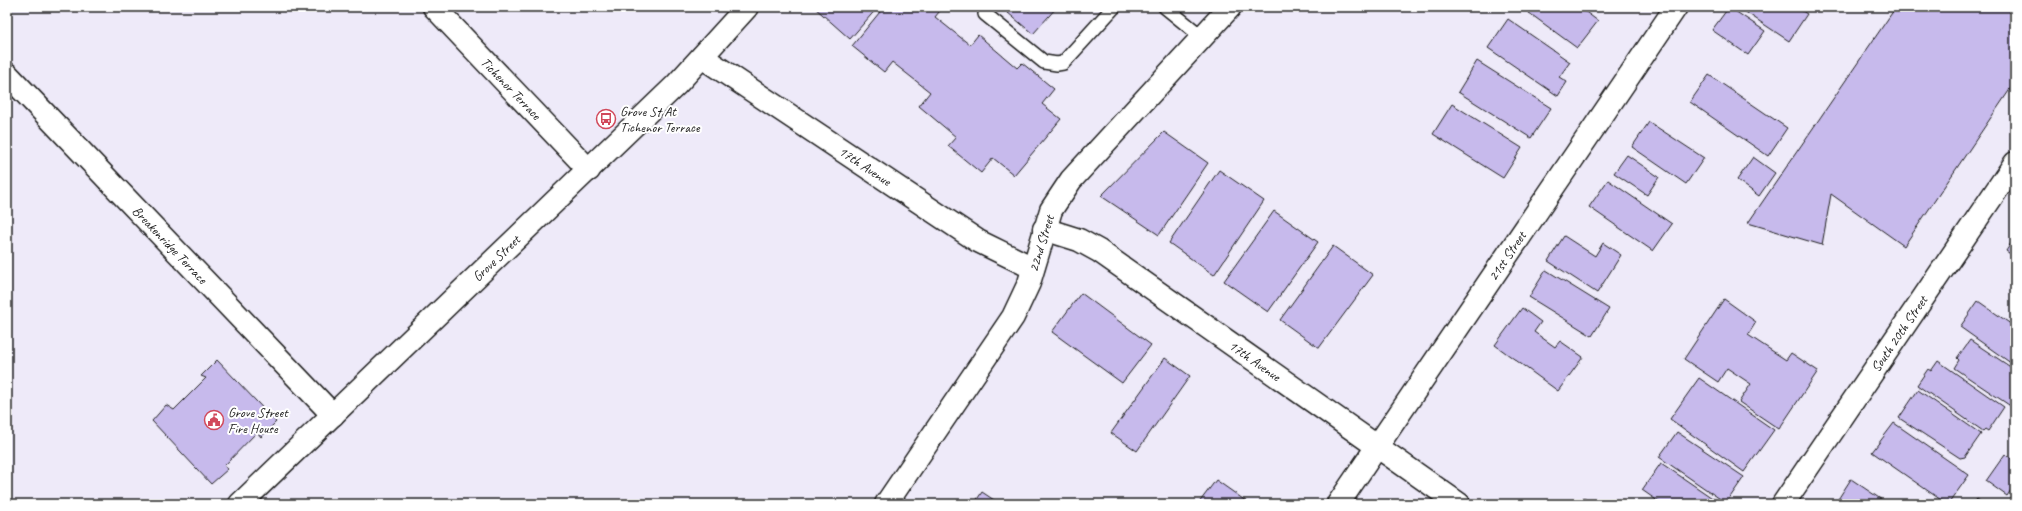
<svg xmlns="http://www.w3.org/2000/svg" width="2022" height="511" viewBox="0 0 2022 511" font-family="Caveat,sans-serif">
<style>
.building{fill:#c7baec;stroke:#1c1c1c}
.lines{fill:none;stroke-linecap:round;stroke-linejoin:round}
.lane-casing{stroke:#1c1c1c;stroke-width:16}
.street-casing{stroke:#1c1c1c;stroke-width:25}
.secondary-casing{stroke:#1c1c1c;stroke-width:25}
.lane{stroke:#fff;stroke-width:13}
.street{stroke:#fff;stroke-width:22}
.secondary{stroke:#fff;stroke-width:22}
.labels{text-anchor:middle;stroke-width:4;stroke-linejoin:round;paint-order:stroke}
.street-label{font-size:14px;fill:#1c1c1c;stroke:#fff}
.poi-label{font-size:14px;fill:#1c1c1c;stroke:#fff;text-anchor:start}
</style>
<rect width="100%" height="100%" fill="#eeeaf9"/>
<filter id="ink" filterUnits="userSpaceOnUse"><feTurbulence type="fractalNoise" baseFrequency=".025" numOctaves="2"/><feDisplacementMap in="SourceGraphic" scale="8" xChannelSelector="R" yChannelSelector="G"/><feConvolveMatrix kernelMatrix="1 2 1 2 8 2 1 2 1" color-interpolation-filters="sRGB"/></filter>
<g filter="url(#ink)">
<!-- building -->
<g class="building">
<polygon points="814,7 878,7 850,39"/>
<polygon points="884,7 943,7 935,17 970,45 978,35 1017,68 1022,63 1054,89 1042,104 1061,119 1014,175 993,158 981,173 948,146 956,137 919,106 930,92 892,62 884,72 852,46"/>
<polygon points="1001,7 1057,7 1033,34"/>
<polygon points="1521,7 1579,7 1598,21 1577,48"/>
<polygon points="1729,7 1765,31 1748,55 1712,30"/>
<polygon points="1738,7 1796,7 1807,14 1789,41"/>
<polygon points="1896,7 2015,7 2015,82 1904,246 1831,194 1822,245 1748,223"/>
<polygon points="1508,19 1570,62 1559,77 1567,82 1558,96 1488,48"/>
<polygon points="1477,61 1551,108 1531,138 1458,92"/>
<polygon points="1709,75 1787,128 1768,156 1690,102"/>
<polygon points="1452,104 1522,148 1503,178 1433,134"/>
<polygon points="1649,122 1704,158 1686,184 1632,147"/>
<polygon points="1164,132 1208,163 1159,235 1101,196"/>
<polygon points="1627,155 1659,177 1647,195 1614,173"/>
<polygon points="1753,157 1775,173 1759,196 1737,180"/>
<polygon points="1219,170 1264,201 1214,275 1169,243"/>
<polygon points="1608,180 1672,224 1653,251 1589,207"/>
<polygon points="1274,211 1318,242 1268,312 1224,281"/>
<polygon points="1564,236 1595,256 1603,243 1621,255 1597,293 1548,261"/>
<polygon points="2015,237 2015,257 2006,251"/>
<polygon points="1333,246 1373,275 1319,348 1280,320"/>
<polygon points="1546,270 1609,309 1592,336 1529,297"/>
<polygon points="1081,293 1151,345 1122,383 1052,332"/>
<polygon points="1724,299 1756,322 1748,335 1786,360 1791,353 1818,371 1779,429 1739,402 1751,384 1727,368 1718,382 1684,359"/>
<polygon points="1978,301 2015,327 2015,366 1960,327"/>
<polygon points="1522,308 1541,322 1534,332 1555,347 1560,341 1583,357 1558,391 1495,345"/>
<polygon points="1970,340 2015,370 2015,409 1954,368 1959,360 1957,358"/>
<polygon points="1165,358 1190,376 1137,451 1111,433"/>
<polygon points="217,360 276,422 261,437 257,432 224,466 228,469 211,484 152,421 166,405 174,410 206,378 201,376"/>
<polygon points="1938,361 2004,407 1988,431 1985,429 1983,431 1917,385 1928,369 1931,371"/>
<polygon points="1699,378 1774,430 1744,472 1670,419"/>
<polygon points="1918,390 1981,434 1965,457 1960,458 1899,418"/>
<polygon points="1894,423 1969,475 1949,503 1944,502 1872,452"/>
<polygon points="1677,432 1744,477 1726,503 1659,457"/>
<polygon points="2005,454 2015,461 2015,484 2007,496 1986,481"/>
<polygon points="1661,463 1721,504 1662,504 1642,490"/>
<polygon points="1851,479 1888,504 1835,504"/>
<polygon points="1216,480 1250,504 1198,504"/>
<polygon points="982,492 1000,504 974,504"/>
<polygon points="1584,498 1592,504 1580,504"/>
<polygon points="1977,499 1984,504 1972,504"/>
</g>
<g class="lines">
<!-- lane casing -->
<g class="lane-casing">
<g id="lane">
<polyline points="1165,7 1202,37"/>
<polyline points="985,14 1044,62 1057,64 1063,63 1114,7"/>
</g>
</g>
<!-- street casing -->
<g class="street-casing">
<g id="street">
<path id="s1" d="M434,7l155,163"/>
<path id="s2" d="M702,57l276,184 55,27"/>
<path id="s3" d="M7,74l326,341"/>
<path id="s4" d="M1044,229l35,11 20,11 360,253"/>
<path id="s5" d="M886,504l127,-187 16,-34 22,-73 20,-30 159,-173"/>
<path id="s6" d="M1338,504l338,-497"/>
<path id="s7" d="M1783,504l232,-341"/>
</g>
</g>
<!-- secondary casing -->
<g class="secondary-casing">
<g id="secondary">
<path id="s8" d="M240,504l436,-419 71,-78"/>
</g>
</g>
<!-- lane -->
<use href="#lane" class="lane"/>
<!-- street -->
<use href="#street" class="street"/>
<!-- secondary -->
<use href="#secondary" class="secondary"/>
</g>
</g>
<!-- icons -->
<defs>
<g id="bus-ring" transform="scale(1)"><circle r="9.5" fill="#fff" stroke="#d1495b" stroke-width="1.5"/><path d="M-5-6H5V4H4V6H2V4H-2V6H-4V4H-5ZM-3.5-4V0h7V-4ZM-3.5 1.2v1.5H-2V1.2ZM2 1.2v1.5H3.5V1.2Z" fill="#d1495b"/></g>
<g id="civic-ring" transform="scale(1)"><circle r="9.5" fill="#fff" stroke="#d1495b" stroke-width="1.5"/><path d="M-.6-6.5H3V-4.5H.6V-3L4-1V1h2V6H-6V1h2V-1L-.6-3ZM-1.2 2.5V6h2.4V2.5Z" fill="#d1495b"/></g>
</defs>
<g fill-rule="evenodd">
<use href="#bus-ring" x="606" y="119"/>
<use href="#civic-ring" x="214" y="420"/>
</g>
<g class="labels">
<!-- street labels -->
<g class="street-label">
<text dy="5" stroke="none"><textPath href="#s1" startOffset="112">Tichenor Terrace</textPath></text>
<text dy="5" stroke="none"><textPath href="#s2" startOffset="196">17th Avenue</textPath></text>
<text dy="5" stroke="none"><textPath href="#s5" startOffset="305">22nd Street</textPath></text>
<text dy="5" stroke="none"><textPath href="#s3" startOffset="236">Breakenridge Terrace</textPath></text>
<text dy="5" stroke="none"><textPath href="#s6" startOffset="300">21st Street</textPath></text>
<text dy="5" stroke="none"><textPath href="#s8" startOffset="355">Grove Street</textPath></text>
<text dy="5" stroke="none"><textPath href="#s7" startOffset="206">South 20th Street</textPath></text>
<text dy="5" stroke="none"><textPath href="#s4" startOffset="250">17th Avenue</textPath></text>
</g>
<!-- poi labels -->
<g class="poi-label">
<text x="620" y="116">Grove St At<tspan x="620" dy="16">Tichenor Terrace</tspan></text>
<text x="228" y="417">Grove Street<tspan x="228" dy="16">Fire House</tspan></text>
</g>
</g>
<!-- margin -->
<rect width="2022" height="511" fill="none" stroke="#fff" stroke-width="24"/>
<rect x="12" y="12" width="1998" height="487" fill="none" stroke="#1c1c1c" stroke-width="1.5" filter="url(#ink)"/>
</svg>
